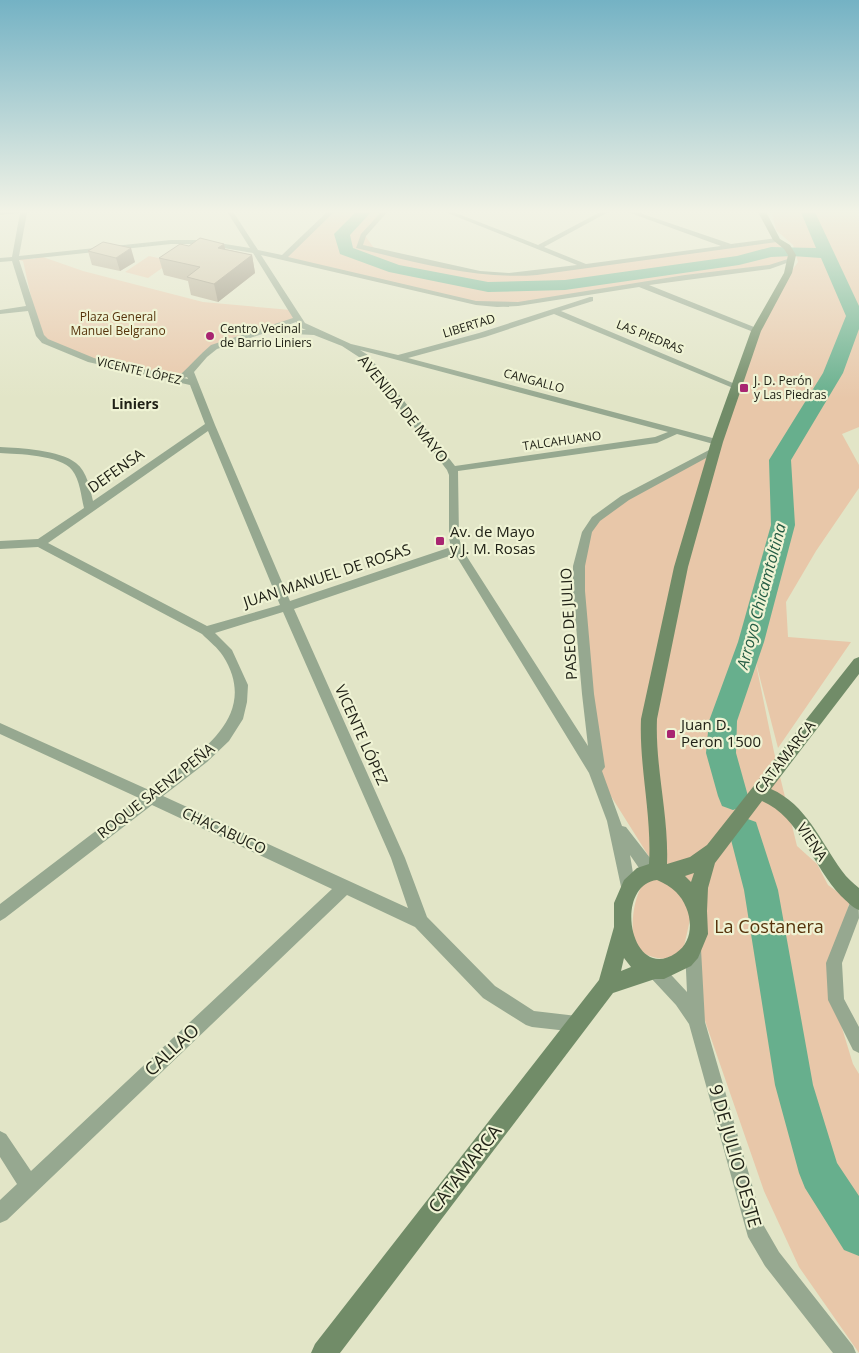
<svg xmlns="http://www.w3.org/2000/svg" width="859" height="1353" viewBox="0 0 859 1353" font-family="'Open Sans',sans-serif">
<style>
.green{fill:#e8c7a9}
.lines{fill:none;stroke-linecap:round;stroke-linejoin:round}
.river{fill:#67af8d;fill-rule:evenodd}
.street{fill:#96a890;fill-rule:evenodd}
.secondary{fill:#718c68;fill-rule:evenodd}
.wall{fill:#b1a78f}
.shaded-wall{fill:#908874}
.building{fill:#cec2a6;stroke:#908874}
.poi-dot{fill:#a82571;stroke:#eff3d4;stroke-width:2}
.labels{text-anchor:middle;stroke-width:4.5;stroke-linejoin:round;paint-order:stroke}
.far-park-label{font-size:12px;fill:#56330b;stroke:#eff3d4}
.far-street-label{font-size:12px;fill:#212217;stroke:#eff3d4}
.far-poi-label{font-size:12px;fill:#212217;stroke:#eff3d4;text-anchor:start}
.far-neighbourhood-label{font-size:14px;font-weight:bold;fill:#212217;stroke:#eff3d4}
.street-label{font-size:15px;fill:#212217;stroke:#eff3d4}
.poi-label{font-size:15px;fill:#212217;stroke:#eff3d4;text-anchor:start}
.water-label{font-size:16px;font-style:italic;fill:#255d44;stroke:#eff3d4}
.near-park-label{font-size:18px;fill:#56330b;stroke:#eff3d4}
.near-street-label{font-size:18px;fill:#212217;stroke:#eff3d4}
</style>
<rect width="100%" height="100%" fill="#e2e5c7"/>
<!-- green -->
<g class="green">
<polygon points="333,210 385,210 364,234 376,251 480,273 509,275 777,240 787,247 791,260 770,267 518,304 476,303 283,258"/>
<polygon points="771,210 859,210 859,427 842,434 859,465 859,488 816,551 786,602 788,637 851,642 778,748 755,659 774,752 797,846 817,864 828,885 850,901 827,979 853,1064 859,1074 859,1353 799,1267 764,1191 704,1018 698,912 658,871 599,777 581,553 596,519 625,498 714,451 756,331 783,283 798,262 793,245 776,230"/>
<polygon points="40,256 83,271 203,302 291,310 298,319 214,347 190,372 175,379 91,360 40,336 23,261 15,259 34,259"/>
<polygon points="149,256 172,261 148,278 125,272"/>
<path d="M658,878l20,11 13,26 -8,36 -16,8c-11,-1 -21,-2 -29,-11 -10,-12 -5,-57 8,-66 3,-2 8,-3 12,-4z"/>
</g>
<g class="lines">
<!-- river -->
<g class="river">
<polygon points="358,210 373,210 350,235 353,248 399,265 488,282 565,280 737,256 771,247 816,248 800,210 814,210 859,306 859,329 843,373 791,460 795,525 764,642 737,721 736,753 748,796 744,806 733,810 722,806 718,796 706,753 709,721 738,642 771,525 769,460 823,373 846,316 821,258 792,256 771,257 739,265 565,290 488,292 389,272 340,254 334,234"/>
<polygon points="745,818 756,822 778,890 813,1085 837,1163 859,1196 859,1256 844,1250 805,1188 799,1173 775,1085 744,890 729,832 734,822"/>
</g>
<!-- street -->
<g class="street">
<path d="M15,210h24l-12,3 -8,43 152,-16h29l50,8 -24,-38h6l26,40 24,5 47,-45h7l-48,47 188,44 42,1 167,-27 84,-10 22,-7 4,2 -25,9 -121,16 110,44 1,2 -4,2 -117,-46 -121,19 -21,1 -21,-2 -215,-50 44,68 46,21 47,11 81,-22 111,-36h3v4l-32,10 179,75 -1,2h-6l-179,-74 -69,23 -77,21 312,82 2,2 -5,3 -40,-11 -20,9 -199,28 1,67 3,11 126,197 -6,-52 -9,-103v-25l9,-34 10,-15 29,-21 90,-47 3,-1 5,3 -90,49 -29,21 -8,11 -7,34v25l9,103 11,73 -3,4 20,55 4,1 35,45 -2,5 -5,2 -15,-11 -9,-13 6,36 -3,5 -5,2 -5,-2 -16,-75 -18,-48 -134,-219 -161,55 111,249 22,59 68,69 39,25 43,5 6,2 2,6 -2,6 -6,2 -45,-5 -6,-2 -43,-27 -68,-71 -68,-32 -340,325 -7,3v-23l17,-16 -17,-27v-26l6,3 25,37 301,-282 -180,-84 -147,113 -5,3v-17l139,-106 -139,-64v-11l149,67c43,-32 114,-71 74,-134 -5,-8 -14,-15 -21,-22l-164,-87 -38,2v-8l38,-2 46,-31c-3,-12 -4,-28 -12,-38 -11,-15 -55,-16 -72,-17v-6c20,1 60,3 76,16 11,8 14,26 17,38l112,-77 -15,-39 -102,-23 -46,-19 -6,-7 -8,-25 -28,3v-4l26,-4 -14,-45 -12,1v-4l12,-1 8,-44 -20,2v-4zM171,244h29l53,9 40,65 -82,27c-11,9 -21,21 -31,30l4,3 3,-1 1,2 -94,-21 -46,-19 -4,-4 -25,-75zM296,322l3,5 7,3 -29,-1zM268,332l4,1 42,2 28,11 20,13 85,111 2,5v63l2,9 -161,54 -75,-176 -21,-53 13,-15 10,-8zM360,350l308,82 -13,5 -200,29 -87,-111zM208,431l72,174 -73,21 -159,-83zM283,612l108,246 17,50 -245,-112 44,-34 22,-21 14,-22 4,-17 1,-17 -16,-35 -17,-17z"/>
<path d="M383,210h6l-23,26 -3,9 117,26 29,2 68,-8 -137,-55h8l90,35 66,-35h8l-68,37 42,17 135,-18 -99,-36h9l100,34 46,-6 4,2 -4,2 -240,33c-61,5 -121,-13 -181,-27l5,-14z"/>
<polygon points="858,893 859,918 842,963 844,999 859,1027 859,1053 853,1050 828,1000 826,963 853,895"/>
<polygon points="693,941 699,943 701,949 705,1022 764,1226 779,1252 853,1346 856,1353 833,1353 765,1266 748,1237 689,1024 676,1005 650,977 648,971 650,965 656,963 662,965 687,992 685,949 687,943"/>
</g>
<!-- secondary -->
<path class="secondary" d="M757,210h8l15,29 10,6 6,10 -4,18 -31,58 -38,111 -35,125 -31,152c-2,49 12,96 10,145l23,-7 17,-12 147,-186 5,-2v17l-88,115c35,15 50,53 71,82 5,7 11,12 17,17v22c-8,-3 -12,-9 -18,-14 -28,-29 -41,-79 -79,-95l-47,62 -7,25 -1,23 1,23 -10,24 -7,8 -27,13h-9l-42,14 -273,360h-29l4,-9 284,-364 15,-53v-24l10,-23 13,-12 12,-4c3,-49 -10,-97 -8,-145l33,-152 37,-125 40,-111 33,-58 4,-18 -4,-6 -11,-9zM694,873l-3,9 -6,-6zM657,880c7,3 14,7 19,12 16,16 21,47 0,61 -45,31 -64,-67 -19,-73zM624,958l7,9 -10,4z"/>
</g>
<!-- wall -->
<g class="wall">
<polygon points="224,244 225,249 252,255 255,273 218,302 191,295 188,281 164,275 159,258"/>
<polygon points="88,251 135,262 120,271 92,265"/>
</g>
<!-- shaded-wall -->
<g class="shaded-wall">
<polygon points="224,244 228,261 218,248"/>
<polygon points="131,248 135,262 120,271 116,258"/>
<polygon points="252,255 255,273 218,302 214,284"/>
</g>
<!-- building -->
<g class="building">
<polygon points="200,238 224,244 218,248 252,255 214,284 187,277 200,267 159,258 180,244 189,246"/>
<polygon points="103,242 131,248 116,258 88,251"/>
</g>
<!-- sky -->
<linearGradient id="sky" x2="0" y2="1"><stop stop-color="#74b2c4"/><stop offset="0.53" stop-color="#f2f3e6"/><stop offset="1" stop-color="#f2f3e6" stop-opacity="0"/></linearGradient>
<rect width="859" height="399" fill="url(#sky)"/>
<!-- markers -->
<g class="poi-dot">
<circle cx="210" cy="336" r="5"/>
<rect x="739" y="383" width="10" height="10" rx="2.5"/>
<rect x="435" y="536" width="10" height="10" rx="2.5"/>
<rect x="666" y="729" width="10" height="10" rx="2.5"/>
</g>
<g class="labels">
<!-- far-park labels -->
<g class="far-park-label">
<text x="118" y="321">Plaza General<tspan x="118" dy="14">Manuel Belgrano</tspan></text>
</g>
<!-- far-street labels -->
<g class="far-street-label">
<text transform="translate(469 326) rotate(-17)" y="4">LIBERTAD</text>
<text transform="translate(650 337) rotate(22)" y="4">LAS PIEDRAS</text>
<text transform="translate(139 371) rotate(13)" y="4">VICENTE LÓPEZ</text>
<text transform="translate(534 381) rotate(15)" y="4">CANGALLO</text>
<text transform="translate(562 441) rotate(-8)" y="4">TALCAHUANO</text>
</g>
<!-- far-poi labels -->
<g class="far-poi-label">
<text x="220" y="333">Centro Vecinal<tspan x="220" dy="14">de Barrio Liniers</tspan></text>
<text x="754" y="385">J. D. Perón<tspan x="754" dy="14">y Las Piedras</tspan></text>
</g>
<!-- far-neighbourhood labels -->
<g class="far-neighbourhood-label">
<text x="135" y="409">Liniers</text>
</g>
<!-- street labels -->
<g class="street-label">
<text transform="translate(403 409) rotate(51)" y="5">AVENIDA DE MAYO</text>
<text transform="translate(116 471) rotate(-35)" y="5">DEFENSA</text>
<text transform="translate(327 576) rotate(-18)" y="5">JUAN MANUEL DE ROSAS</text>
<text transform="translate(569 624) rotate(-93)" y="5">PASEO DE JULIO</text>
<text transform="translate(361 735) rotate(66)" y="5">VICENTE LÓPEZ</text>
<text transform="translate(785 757) rotate(-52)" y="5">CATAMARCA</text>
<text transform="translate(156 791) rotate(-38)" y="5">ROQUE SAENZ PEÑA</text>
<text transform="translate(224 831) rotate(25)" y="5">CHACABUCO</text>
<text transform="translate(812 842) rotate(56)" y="5">VIENA</text>
</g>
<!-- poi labels -->
<g class="poi-label">
<text x="450" y="537">Av. de Mayo<tspan x="450" dy="17">y J. M. Rosas</tspan></text>
<text x="681" y="730">Juan D.<tspan x="681" dy="17">Peron 1500</tspan></text>
</g>
<!-- water labels -->
<g class="water-label">
<text transform="translate(761 596) rotate(-75)" y="6">Arroyo Chicamtoltina</text>
</g>
<!-- near-park labels -->
<g class="near-park-label">
<text x="769" y="933">La Costanera</text>
</g>
<!-- near-street labels -->
<g class="near-street-label">
<text transform="translate(172 1050) rotate(-43)" y="6">CALLAO</text>
<text transform="translate(735 1156) rotate(74)" y="6">9 DE JULIO OESTE</text>
<text transform="translate(465 1169) rotate(-52)" y="6">CATAMARCA</text>
</g>
</g>
</svg>
